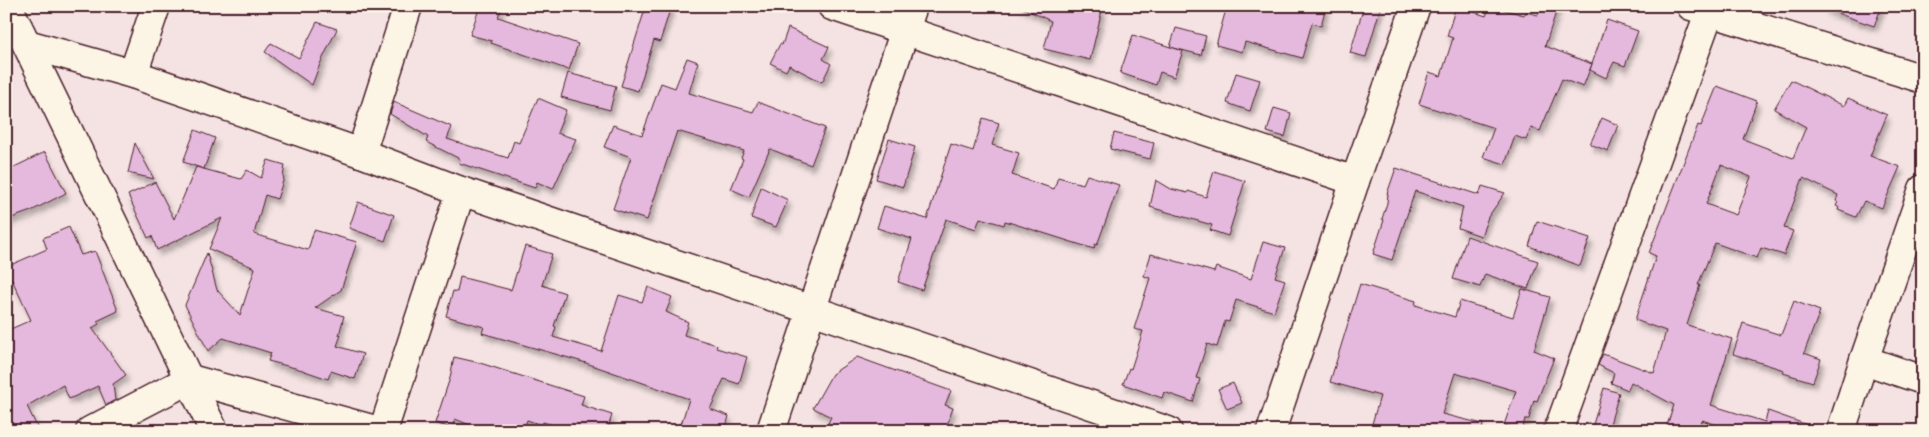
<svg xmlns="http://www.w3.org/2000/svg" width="1929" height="437" viewBox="0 0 1929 437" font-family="Pangolin,sans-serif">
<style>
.building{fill:#e5b9dd;stroke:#4a1f2b;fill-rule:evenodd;filter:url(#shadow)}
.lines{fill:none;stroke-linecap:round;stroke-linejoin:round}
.minor-casing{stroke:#4a1f2b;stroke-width:31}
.minor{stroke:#fcf5e5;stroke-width:28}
</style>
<defs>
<filter id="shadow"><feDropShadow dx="3" dy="5.5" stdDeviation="2.5" flood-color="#0004"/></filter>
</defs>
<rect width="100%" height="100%" fill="#f5e3e3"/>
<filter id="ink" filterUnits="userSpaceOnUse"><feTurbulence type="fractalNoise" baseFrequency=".02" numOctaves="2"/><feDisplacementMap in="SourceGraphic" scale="10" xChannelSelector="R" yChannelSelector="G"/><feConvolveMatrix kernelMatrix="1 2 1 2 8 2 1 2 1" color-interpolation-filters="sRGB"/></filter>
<g filter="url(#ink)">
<!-- building -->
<g class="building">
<polygon points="480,6 502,6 498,17 578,44 569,70 491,43 492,41 470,35"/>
<polygon points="646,6 671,6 660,42 654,40 638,91 621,86"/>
<polygon points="1018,6 1103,6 1090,60 1044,49 1051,21"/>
<polygon points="1227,6 1326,6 1321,26 1312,23 1302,58 1245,42 1242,52 1216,45"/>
<polygon points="1364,6 1381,6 1366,57 1350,53"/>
<polygon points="1456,6 1486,16 1490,6 1524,15 1526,12 1538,15 1541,6 1558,6 1545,46 1592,64 1583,87 1562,79 1540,131 1531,128 1526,140 1515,136 1505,164 1483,157 1494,128 1419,104 1429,72 1441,76 1453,38 1447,36"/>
<polygon points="1825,6 1882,6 1874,26 1825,9"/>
<polygon points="1607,20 1638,31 1625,66 1614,62 1606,78 1590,70"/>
<polygon points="317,22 337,29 320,64 312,85 265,52 271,43 299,58"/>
<polygon points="788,28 829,47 823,59 831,64 822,82 789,65 786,71 770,63 780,44 782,45"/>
<polygon points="1176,28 1206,36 1201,55 1170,47"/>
<polygon points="1133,35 1183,51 1174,77 1160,72 1156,85 1120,73"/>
<polygon points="687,58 698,62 689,93 753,112 758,102 825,128 811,165 770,149 749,197 731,189 743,159 741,158 744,151 677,131 647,220 613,209 631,157 604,147 613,125 642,135 661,83 675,88"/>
<polygon points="568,73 616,86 610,110 561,97"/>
<polygon points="1236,73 1260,80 1250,111 1227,103"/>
<path d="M1791,80l53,26 4,-8 39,17 -17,41 30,11 -18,41 -18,-7 -8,16 -18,-7 1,-3 -3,-1 2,-4 -2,-1 2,-6 -35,-17 -19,50 9,3 -9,24 -23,-7 -4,10 -42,-15 -17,42h2l-13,40 45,14 -21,66 54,17 3,-11 48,17v3h-80l-34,-11 -4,11h-33l9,-26 -43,-23 -3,8 -17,-7 3,-10 -16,-8 5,-11 51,19 12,-42 -31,-11 21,-64 -7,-3 49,-128 3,1 16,-40 40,15 -14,38 50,19 13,-31 -32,-18zM1721,165l30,12 -15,38 -30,-11z"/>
<polygon points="538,98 566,110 557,133 576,139 553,189 537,182 535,188 459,163 460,159 426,142 428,137 390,114 394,102 452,127 447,139 508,158 514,141 519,143"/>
<polygon points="1274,108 1291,113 1285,137 1267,132"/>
<polygon points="983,118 999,123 992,145 1019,153 1012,175 1054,189 1058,177 1083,184 1087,175 1119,185 1097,245 1095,244 1094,249 1005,221 1004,225 980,218 976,229 946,219 922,290 898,282 912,239 877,228 884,206 927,219 951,144 973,151"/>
<polygon points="1602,118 1618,125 1608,151 1590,144"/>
<polygon points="195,130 215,138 204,169 183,162"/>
<polygon points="1114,133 1154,143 1150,159 1110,149"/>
<polygon points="889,139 915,147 903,187 876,179"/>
<polygon points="135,143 154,179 128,173"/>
<polygon points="45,152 66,193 31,211 6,220 6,171"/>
<polygon points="268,160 285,165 283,177 284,178 277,199 265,195 254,234 308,250 314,230 357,242 341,290 315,308 344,316 339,335 341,335 337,346 363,354 355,379 331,371 328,379 299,369 268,361 271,353 223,338 208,351 185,305 207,253 217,290 240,315 255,268 209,249 222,218 157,250 152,236 148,238 128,195 155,182 174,219 196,167 241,179 247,170 261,178"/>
<polygon points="1396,168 1479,195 1482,186 1505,193 1488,217 1481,236 1458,228 1463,207 1415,191 1392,260 1373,254 1384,220 1382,219 1387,203 1388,194 1387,194"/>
<polygon points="1214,171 1245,181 1228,236 1210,230 1212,225 1150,207 1156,180 1171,189 1188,193 1188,191 1206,197"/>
<polygon points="761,187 788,200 776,227 751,218"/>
<polygon points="358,202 394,215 385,241 349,228"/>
<polygon points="1537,221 1590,238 1580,266 1529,246"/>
<polygon points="69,227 81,255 95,251 118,311 97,321 99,324 92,328 126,375 113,384 115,400 106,405 98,386 69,399 63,385 27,406 39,431 11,431 6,422 6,331 31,320 6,267 47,249 43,238"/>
<polygon points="1467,236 1538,261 1528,289 1485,274 1480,287 1453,279"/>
<polygon points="1263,242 1285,248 1275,277 1285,280 1274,312 1236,300 1229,322 1225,321 1217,347 1207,344 1196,378 1200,379 1193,402 1164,392 1162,398 1123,384 1129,368 1131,369 1143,331 1134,329 1150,278 1144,276 1151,254 1214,272 1216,267 1251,279"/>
<polygon points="525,246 552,254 542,285 565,293 554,326 556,327 553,337 601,351 619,295 642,302 648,287 672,297 666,312 688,322 684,335 717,345 716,348 747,357 739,384 724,379 710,409 729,416 725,431 679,431 689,399 583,362 482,333 484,327 446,316 453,291 457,292 460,277 511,290"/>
<polygon points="1360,284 1416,301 1415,305 1455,317 1460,301 1513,317 1522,289 1550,297 1534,350 1554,358 1537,401 1534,400 1529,419 1525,419 1522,430 1504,425 1516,391 1455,373 1442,414 1483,424 1482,431 1370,431 1380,396 1330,382"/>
<polygon points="1794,301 1820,311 1804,353 1821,359 1813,382 1783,373 1784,370 1733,354 1743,323 1781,335"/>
<polygon points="454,357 480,363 584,396 581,405 612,415 607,431 572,431 543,422 542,425 527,420 523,431 485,431 455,419 452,428 435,423 450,378"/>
<polygon points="857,357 951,391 945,405 953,408 945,431 847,431 828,423 831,417 813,408 832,374"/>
<polygon points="1233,383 1242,403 1227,409 1218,389"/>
<polygon points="1604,388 1619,393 1608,431 1591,431"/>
</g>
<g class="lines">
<!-- minor casing -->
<g class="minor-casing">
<g id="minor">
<polyline points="8,6 214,431"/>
<polyline points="832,6 1355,181"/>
<polyline points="1691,6 1923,79"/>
<polyline points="27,44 133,74 361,153 461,191 1168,431"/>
<polyline points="133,74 156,6"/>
<polyline points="361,153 408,6"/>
<polyline points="1864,360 1923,380"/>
<polyline points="90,431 190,379 379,431"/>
<polyline points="383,431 461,191"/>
<polyline points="771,431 913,6"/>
<polyline points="1271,431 1355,181 1416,6"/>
<polyline points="1558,431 1709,13"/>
<polyline points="1841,431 1864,360 1923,189"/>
</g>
</g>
<!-- minor -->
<use href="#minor" class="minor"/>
</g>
</g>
<!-- margin -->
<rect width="1929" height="437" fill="none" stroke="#fcf5e5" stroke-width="25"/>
<rect x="12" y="12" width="1904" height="412" fill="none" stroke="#4a1f2b" stroke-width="2" filter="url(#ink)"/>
</svg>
